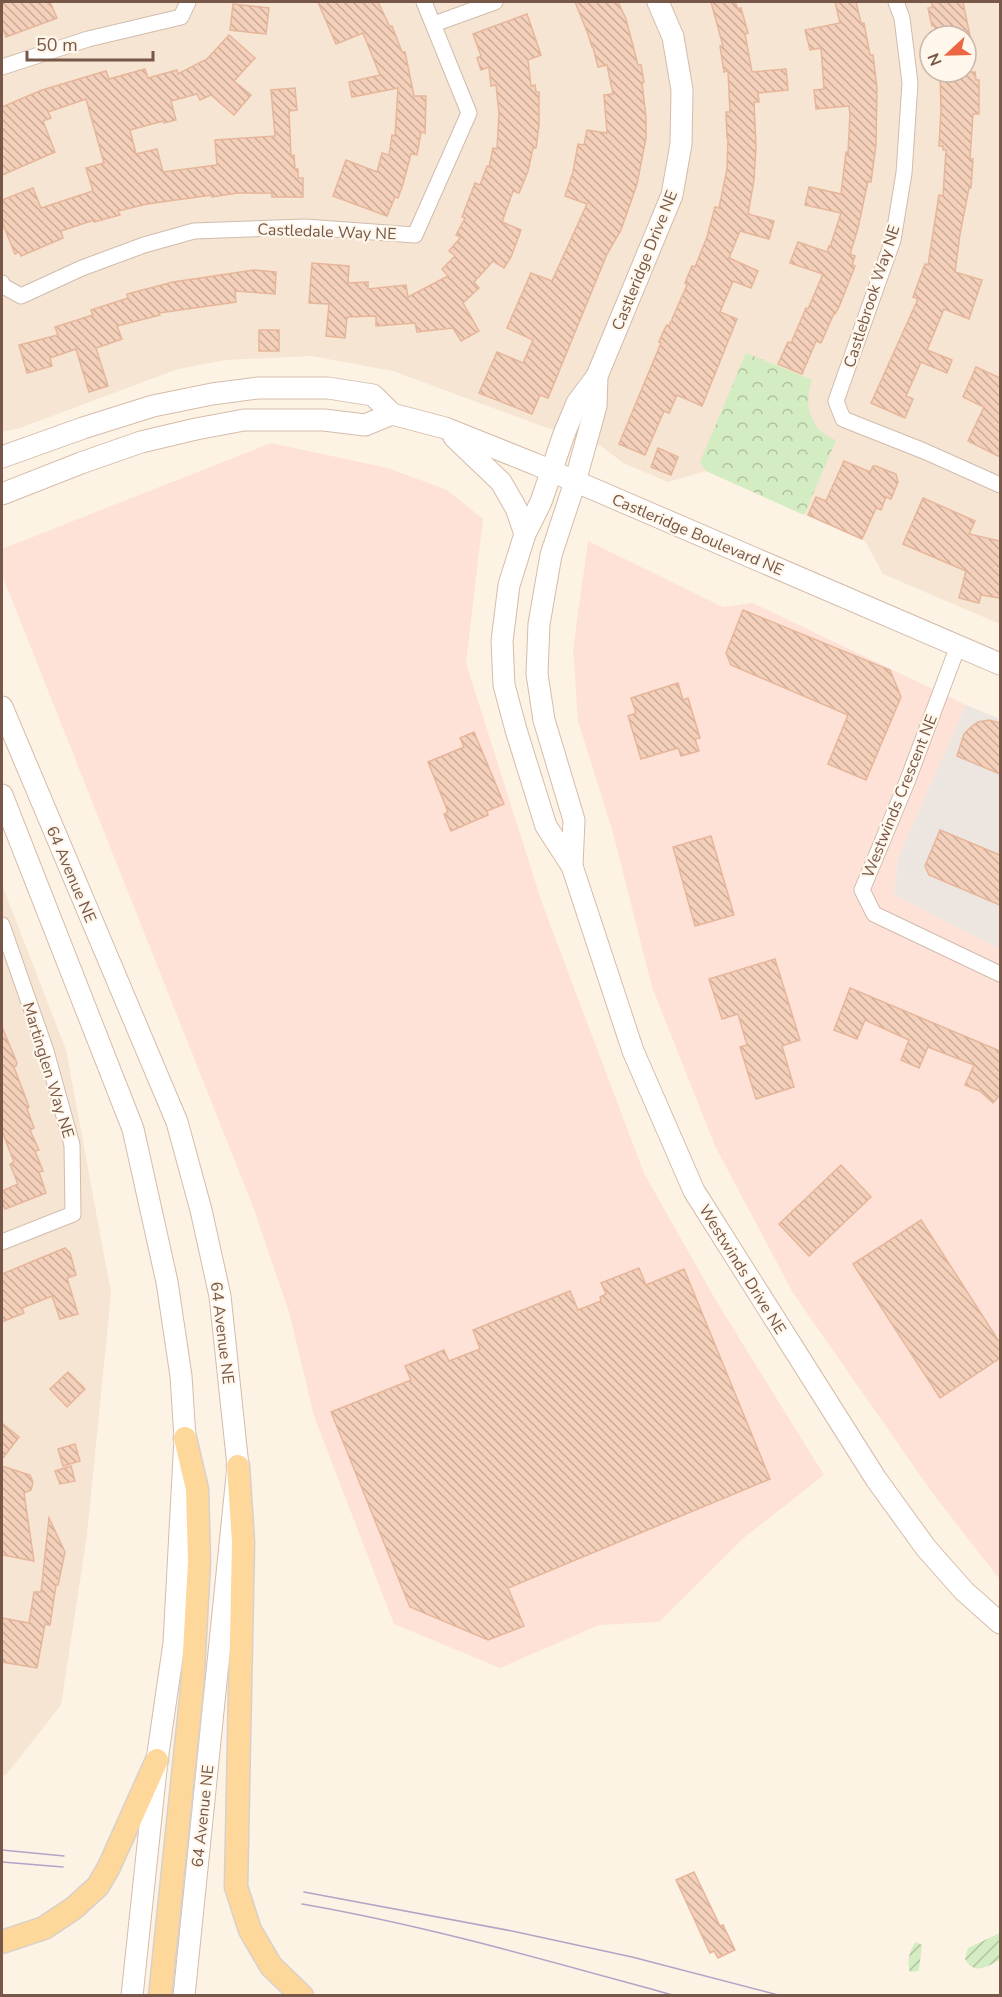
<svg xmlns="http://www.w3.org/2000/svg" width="1002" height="1997" viewBox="0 0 1002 1997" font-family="'Nunito Sans',sans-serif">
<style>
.residential{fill:#f5e5d2;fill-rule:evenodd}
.commercial{fill:#fee2d7}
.industrial{fill:#ede5df}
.park{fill:url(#park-crowns)}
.garden{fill:url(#garden-furrows)}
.building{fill:url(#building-back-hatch);stroke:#e7b69a;stroke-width:1.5}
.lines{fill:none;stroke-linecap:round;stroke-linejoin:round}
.street-casing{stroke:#d1bcac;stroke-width:17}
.secondary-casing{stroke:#d5bcaa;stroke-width:23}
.primary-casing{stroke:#d9d0cc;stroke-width:25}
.street{stroke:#fff;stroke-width:15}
.secondary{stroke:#fff;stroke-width:21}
.primary{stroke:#fed79a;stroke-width:22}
.tram{stroke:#b5a2c7;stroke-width:1.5}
.labels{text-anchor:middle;stroke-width:4.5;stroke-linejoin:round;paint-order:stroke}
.street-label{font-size:16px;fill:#775848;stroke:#fff7eb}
</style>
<defs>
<pattern id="park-crowns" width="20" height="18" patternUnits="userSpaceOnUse" patternTransform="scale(1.5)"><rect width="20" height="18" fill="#d3ecc2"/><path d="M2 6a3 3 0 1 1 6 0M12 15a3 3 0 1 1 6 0" fill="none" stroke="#b0c2a0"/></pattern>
<pattern id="garden-furrows" width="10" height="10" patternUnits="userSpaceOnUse" patternTransform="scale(1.5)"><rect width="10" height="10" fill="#d3ecc2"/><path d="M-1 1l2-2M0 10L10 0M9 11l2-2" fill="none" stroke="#b0c2a0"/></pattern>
<pattern id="building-back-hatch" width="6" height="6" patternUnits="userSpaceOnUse" patternTransform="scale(1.5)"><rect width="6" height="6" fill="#f4d0ba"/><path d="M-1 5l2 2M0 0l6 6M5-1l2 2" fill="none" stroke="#caac99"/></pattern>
</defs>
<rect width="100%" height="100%" fill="#fdf3e4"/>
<!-- residential -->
<g class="residential">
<path d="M2,2h998v622l-117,-50 -18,-33 -159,-70 -38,11 -45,-19 -23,-18 -61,-20 -146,-54 -82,-15 -85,4 -48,9 -158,59 -18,4zM930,36h36v36h-36z"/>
<polygon points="2,885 66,1050 111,1293 87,1535 61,1705 6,1775 2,1776"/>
</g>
<!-- commercial -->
<g class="commercial">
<polygon points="271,443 388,468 447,490 483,519 466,663 542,903 644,1173 715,1299 824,1475 745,1537 659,1622 599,1625 500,1668 394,1624 314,1416 289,1312 252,1204 2,575 2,549"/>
<polygon points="588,541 723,607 753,603 966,705 898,858 894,895 1000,949 1000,1580 931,1491 793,1293 715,1146 652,987 613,833 578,721 573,649"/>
</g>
<!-- industrial -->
<polygon class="industrial" points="966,705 1000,719 1000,949 894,895 898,858"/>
<!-- park -->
<path class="park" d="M746,353l66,27c-9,24 -2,51 24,60l-32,75 -98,-44 -6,-9z"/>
<!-- garden -->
<g class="garden">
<path d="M1000,1933v27c-12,6 -26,16 -35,-1l3,-11z"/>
<path d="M916,1942l6,3 -3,24 -1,2 -8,1c-4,-8 0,-24 6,-30z"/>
</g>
<!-- building -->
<g class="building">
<polygon points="2,2 50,2 57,18 6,37 2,26"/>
<polygon points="318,2 378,2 390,27 392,26 402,52 405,52 414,96 426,96 425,133 421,132 417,155 411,154 403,184 398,198 395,197 387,216 333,196 346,160 377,172 382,153 389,155 392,135 395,136 398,88 352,97 349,82 380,75 363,33 336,44"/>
<polygon points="575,2 618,2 626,19 638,65 641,65 644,82 642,83 646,117 646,138 637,184 621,230 607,254 548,398 540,395 532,414 479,393 497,352 523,363 533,340 507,328 531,273 552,281 587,204 565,196 573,172 578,144 584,145 587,130 607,133 604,95 613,94 607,65 598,67 593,47 592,47 588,34"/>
<polygon points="711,2 735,2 738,9 741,8 748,33 745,34 752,72 786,69 788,90 758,93 759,102 754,102 756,147 754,180 748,214 774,221 769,239 740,231 729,258 758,271 751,288 733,281 720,312 737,319 702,406 677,395 669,413 664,411 645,455 619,444 661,343 659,342 664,330 667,325 669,326 687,285 685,283 692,266 695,267 707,237 715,207 719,208 727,169 728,138 727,138 726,112 730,112 728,71 724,72 720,46 723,46"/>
<polygon points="835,2 856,2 861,23 864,23 870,55 873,55 877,88 876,145 871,182 868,181 858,228 850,254 855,256 852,265 855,266 839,307 835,314 834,313 821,343 816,341 802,374 778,364 788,342 791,343 806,308 808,309 823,274 790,263 798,242 827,252 829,246 830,247 841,213 805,205 809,187 841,194 846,152 848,153 850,114 849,106 816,109 814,90 824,89 821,48 810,50 805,30 840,23"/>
<polygon points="931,2 963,2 970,36 937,36 934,25 932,26 928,8 933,7"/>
<polygon points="233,4 269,8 266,34 230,30"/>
<polygon points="527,14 541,55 528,60 531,86 535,85 536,92 539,92 539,125 536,148 533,148 528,171 519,193 513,191 502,222 521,230 511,257 504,268 493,261 474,282 479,288 463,303 479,331 461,341 453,328 417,332 415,323 376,326 376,316 347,317 345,338 326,336 329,304 309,303 312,263 349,266 348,283 368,282 368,289 406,285 408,297 448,276 442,269 455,256 449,251 461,237 456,235 465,218 462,217 475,183 480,185 487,166 489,167 493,148 497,149 499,113 496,85 491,86 489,67 481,70 477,58 481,56 473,34"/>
<polygon points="229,35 255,58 234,81 251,95 234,115 211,95 200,100 197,94 171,101 176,120 164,123 163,121 130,130 136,154 157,149 163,172 217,165 215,140 275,136 271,90 295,88 297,110 289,111 291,156 294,155 295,169 298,169 298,178 303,178 303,197 272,197 272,193 238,193 212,197 212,195 147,204 118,211 120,215 94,222 94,220 61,231 63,238 21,256 19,252 15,254 2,222 2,200 33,188 41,208 93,191 86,168 104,163 86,99 48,112 51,118 43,121 55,152 2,175 2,107 42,90 106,71 109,79 145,69 148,78 177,70 178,74 207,59"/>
<polygon points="940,72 975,72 976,80 979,80 979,114 973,114 970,159 973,159 971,188 969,188 960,234 955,272 982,280 969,319 944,309 927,350 952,360 947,373 921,362 906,396 913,399 905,418 871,403 918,299 913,297 925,264 928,265 939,195 943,196 946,150 943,150 943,146 939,146 941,110"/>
<polygon points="254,270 276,272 275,294 235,291 236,302 159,313 160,315 117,326 122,339 96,348 108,386 89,392 76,349 50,358 52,366 27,373 19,345 58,335 55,327 93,315 91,310 128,298 127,294 173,282"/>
<rect x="259" y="330" width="20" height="21"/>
<polygon points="976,367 1000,378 1000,457 968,441 984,407 963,397"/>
<polygon points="658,448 678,457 671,475 651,467"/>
<polygon points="844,461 870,472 873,466 876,466 896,474 898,482 891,499 886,497 881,510 876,508 862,539 808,515 816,497 826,501"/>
<polygon points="923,498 975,521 969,534 1000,541 1000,598 981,595 979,603 959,598 966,571 903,544"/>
<polygon points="743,610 890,670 901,697 866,780 828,764 848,715 731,665 726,653"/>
<polygon points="678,683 683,700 688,698 700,738 695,739 699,751 681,756 678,748 641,759 628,716 636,713 631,698"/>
<polygon points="989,720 1000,723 1000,774 957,756 964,734 971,727 978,722"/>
<polygon points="474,732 504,804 487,811 488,815 451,831 444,814 448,812 428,762 464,747 460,738"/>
<polygon points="940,830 1000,855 1000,905 929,875 925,866"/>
<polygon points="711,836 734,915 695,926 673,847"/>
<polygon points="775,959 800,1040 782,1046 794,1087 756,1099 740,1047 747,1045 738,1014 722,1019 709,979"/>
<polygon points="850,988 1000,1051 1000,1095 993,1103 980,1091 965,1085 974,1065 928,1047 919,1068 901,1060 909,1040 865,1020 857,1039 834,1030"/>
<polygon points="2,1027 17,1063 16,1066 14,1067 29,1107 27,1109 34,1128 30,1130 39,1150 35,1151 43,1171 39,1172 46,1193 5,1209 2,1201 2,1191 18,1184 10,1164 14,1162 2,1131"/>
<polygon points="841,1165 871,1197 809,1256 779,1224"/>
<polygon points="921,1220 1000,1343 1000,1358 940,1398 853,1264"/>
<polygon points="65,1248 70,1253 76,1275 67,1278 78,1314 60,1319 52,1296 22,1308 24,1313 2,1322 2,1274"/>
<polygon points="639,1268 646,1285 684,1269 770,1479 508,1588 524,1626 488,1640 410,1607 331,1412 411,1380 405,1366 444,1350 449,1361 480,1349 473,1330 570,1291 578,1310 601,1301 600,1297 606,1294 601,1283"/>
<polygon points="68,1372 85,1389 67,1407 50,1389"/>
<polygon points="2,1423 19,1437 2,1459"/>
<polygon points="75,1444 80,1461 63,1466 58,1449"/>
<polygon points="2,1466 30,1475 33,1482 31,1490 24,1493 34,1561 2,1555"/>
<polygon points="71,1466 75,1481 60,1484 55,1471"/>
<polygon points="49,1518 65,1552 58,1585 56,1585 50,1625 45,1624 37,1668 2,1662 2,1618 29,1623 34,1592 41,1592"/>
<polygon points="694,1872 720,1926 723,1925 735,1950 718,1958 714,1951 710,1953 676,1880"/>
</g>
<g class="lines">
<!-- street casing -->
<g class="street-casing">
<g id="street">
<polyline points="896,2 902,18 910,83 904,173 893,240 836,401 843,419 924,451 1000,485"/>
<polyline points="434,24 495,2"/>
<polyline points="2,67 88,39 181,17 188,2"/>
<polyline points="2,283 3,286 21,296 82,268 144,245 194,231 305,227 415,235 469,113 424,2"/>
<polyline points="958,646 907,782 862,890 874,914 1000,974"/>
<polyline points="2,925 46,1051 72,1145 73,1214 2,1242"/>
</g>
</g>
<!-- secondary casing -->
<g class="secondary-casing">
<g id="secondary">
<polyline points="658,2 673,37 682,90 681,144 672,195 597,376 577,403 564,434 541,502 525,534 509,585 502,641 504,685 516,730 546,826 572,866 633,1051 694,1191 876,1479 926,1548 964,1591 1000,1623"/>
<polyline points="454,437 501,482 516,508 525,534"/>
<polyline points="2,457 83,428 153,406 212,394 258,388 328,388 373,395 392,414 445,428 535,464 1000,664"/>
<polyline points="2,494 81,463 141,442 196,429 244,420 324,420 365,425 392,414"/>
<polyline points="2,707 177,1122 201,1210 220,1296 238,1466 184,1996"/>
<polyline points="2,795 133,1129 167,1282 181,1376 185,1438 174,1643 157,1760 132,1996"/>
<polyline points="572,866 574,820 544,720 537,674 539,624 551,555 575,482 596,406 597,376"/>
</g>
</g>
<!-- primary casing -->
<g class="primary-casing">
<g id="primary">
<polyline points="238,1466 243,1542 236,1887 250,1930 271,1966 302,1996"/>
<polyline points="2,1942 44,1928 74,1908 98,1886 109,1867 157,1760"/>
<polyline points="160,1996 192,1689 199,1562 197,1489 185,1438"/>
</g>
</g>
<!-- street -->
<use href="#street" class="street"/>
<!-- secondary -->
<use href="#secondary" class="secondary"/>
<!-- primary -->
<use href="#primary" class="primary"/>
<!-- tram -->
<g class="tram">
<polyline points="2,1850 64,1856"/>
<polyline points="2,1862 63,1867"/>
<polyline points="304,1892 512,1931 632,1957 782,1996"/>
<path d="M302,1904c127,22 250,58 374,92"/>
</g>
</g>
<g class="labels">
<!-- street labels -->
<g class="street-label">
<text transform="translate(327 231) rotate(2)" y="6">Castledale Way NE</text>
<text transform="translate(644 260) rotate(-68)" y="6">Castleridge Drive NE</text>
<text transform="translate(871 296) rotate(-72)" y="6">Castlebrook Way NE</text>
<text transform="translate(698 534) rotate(23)" y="6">Castleridge Boulevard NE</text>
<text transform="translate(899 796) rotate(-68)" y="6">Westwinds Crescent NE</text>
<text transform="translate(72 874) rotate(67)" y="6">64 Avenue NE</text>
<text transform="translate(49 1070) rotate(73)" y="6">Martinglen Way NE</text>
<text transform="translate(743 1269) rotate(58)" y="6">Westwinds Drive NE</text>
<text transform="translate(223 1333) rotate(83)" y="6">64 Avenue NE</text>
<text transform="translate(202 1816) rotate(-84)" y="6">64 Avenue NE</text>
</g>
</g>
<!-- border -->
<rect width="1002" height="1997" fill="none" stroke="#775848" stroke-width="6"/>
<!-- north arrow -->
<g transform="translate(948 54) rotate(248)"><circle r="28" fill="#fff7eb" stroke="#c9b7aa" stroke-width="1.5"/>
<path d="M0-4.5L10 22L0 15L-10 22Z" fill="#ec6644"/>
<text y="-9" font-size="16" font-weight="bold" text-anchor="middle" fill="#775848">N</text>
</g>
<!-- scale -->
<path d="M27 51v9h126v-9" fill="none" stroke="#775848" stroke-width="3"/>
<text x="36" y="51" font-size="18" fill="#775848" stroke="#fff7eb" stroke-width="4.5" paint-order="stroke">50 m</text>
</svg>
